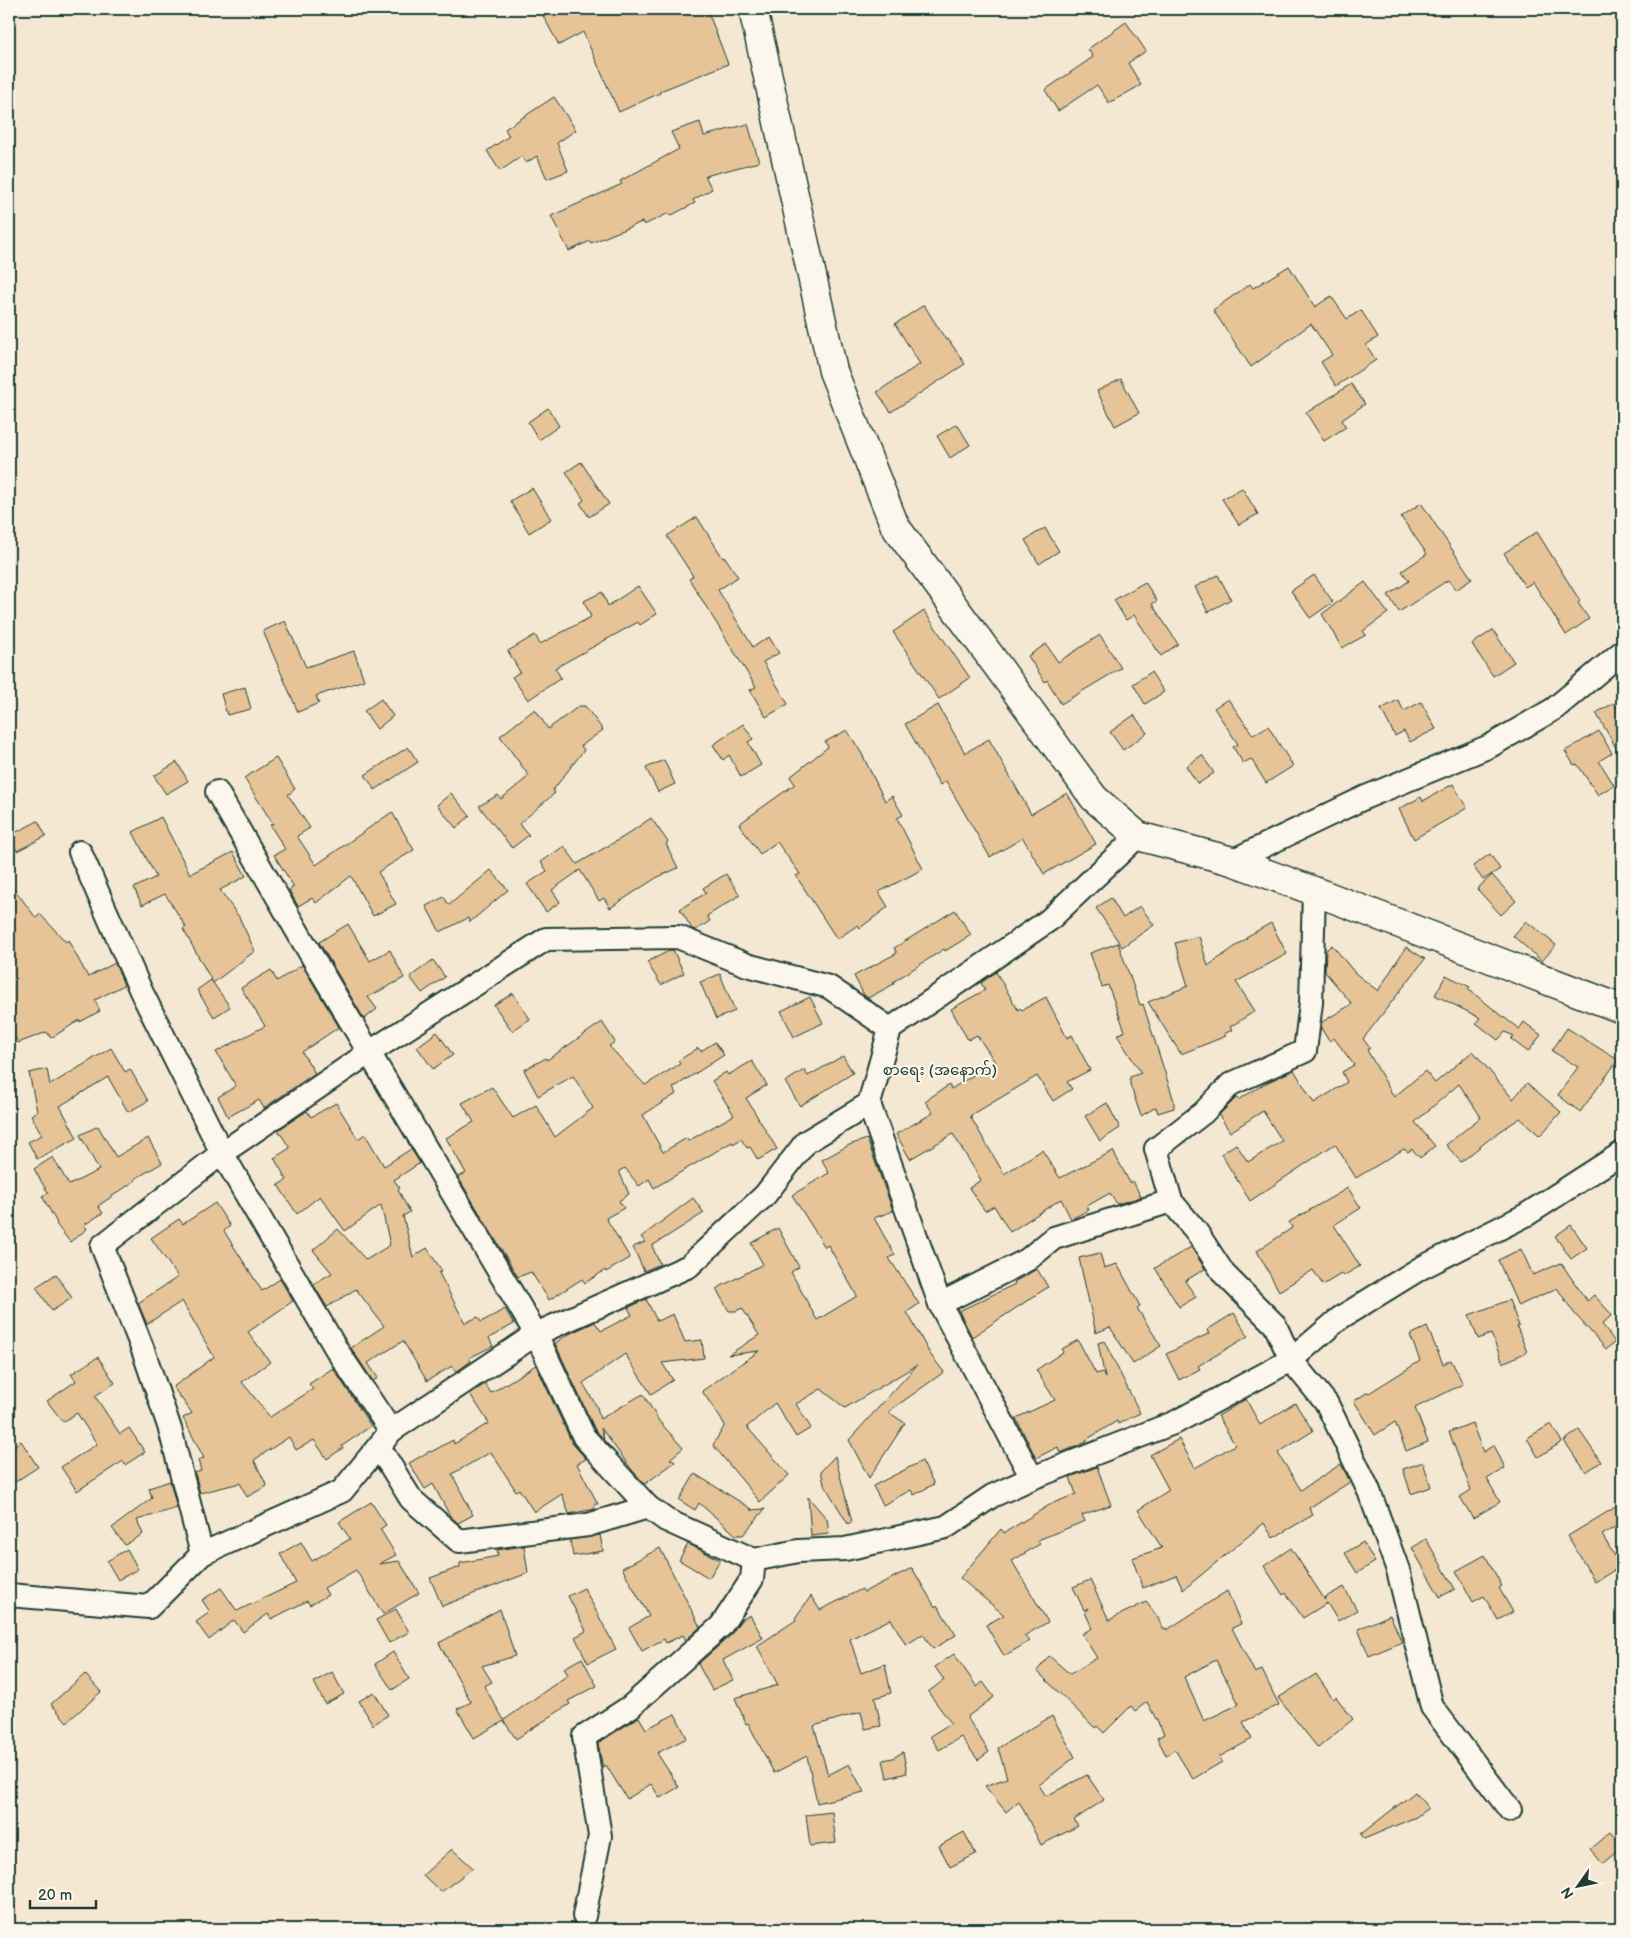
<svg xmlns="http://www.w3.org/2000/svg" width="1631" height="1938" viewBox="0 0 1631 1938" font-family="'Balsamiq Sans','Noto Sans Myanmar',sans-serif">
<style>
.building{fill:#e6c498;stroke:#1f3d34;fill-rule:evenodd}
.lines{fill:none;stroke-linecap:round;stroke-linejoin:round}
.street-casing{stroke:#1f3d34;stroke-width:26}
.secondary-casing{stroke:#1f3d34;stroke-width:31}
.street{stroke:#fbf7ec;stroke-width:22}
.secondary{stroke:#fbf7ec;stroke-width:28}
.labels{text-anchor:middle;stroke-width:4;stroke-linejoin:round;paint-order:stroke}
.quarter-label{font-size:15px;fill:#1f3d34;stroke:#fbf7ec}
</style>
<rect width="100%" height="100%" fill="#f5e8d3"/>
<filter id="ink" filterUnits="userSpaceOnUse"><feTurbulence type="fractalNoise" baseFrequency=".02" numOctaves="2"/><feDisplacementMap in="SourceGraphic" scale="10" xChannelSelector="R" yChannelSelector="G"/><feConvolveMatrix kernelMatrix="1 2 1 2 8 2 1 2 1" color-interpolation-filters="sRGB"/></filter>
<g filter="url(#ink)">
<!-- building -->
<g class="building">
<polygon points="557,9 707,9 728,64 660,91 660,93 619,112 583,32 559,45 543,16"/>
<polygon points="1126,22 1146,51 1128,63 1141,85 1109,103 1097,85 1058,111 1045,90 1093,57 1088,49"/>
<polygon points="554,97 576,130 557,143 568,171 547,179 537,156 526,163 522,156 500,171 487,151 509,136 505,129"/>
<polygon points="700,122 704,136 748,124 759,162 705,176 712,189 693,200 695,203 670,216 669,213 644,225 642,222 591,243 590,241 569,251 551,216 622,184 620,181 679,149 671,132"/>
<polygon points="1289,266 1315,307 1331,296 1347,319 1361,310 1378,337 1366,345 1376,360 1336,386 1321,362 1332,355 1311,324 1251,367 1213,310 1250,284 1253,288"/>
<polygon points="924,305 946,340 948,339 965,364 891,412 877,392 920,364 895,324"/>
<polygon points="1121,379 1139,413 1115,426 1097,391"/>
<polygon points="1351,384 1365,404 1342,420 1346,427 1324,441 1306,413"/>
<polygon points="548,408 559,426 539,440 528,422"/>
<polygon points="957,424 970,445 950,458 937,436"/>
<polygon points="581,462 609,504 589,517 580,503 584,500 566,472"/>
<polygon points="532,488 551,519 529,533 510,501"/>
<polygon points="1242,488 1258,514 1239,525 1222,499"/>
<polygon points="1421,503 1472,579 1456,590 1448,580 1399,612 1388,595 1409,581 1402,571 1427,554 1401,517"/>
<polygon points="697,517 723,558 725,557 738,577 718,590 753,647 769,637 779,653 763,662 788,704 766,717 750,690 756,687 689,579 693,576 667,536"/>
<polygon points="1045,528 1059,551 1039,564 1025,540"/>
<polygon points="1537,532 1580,601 1578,603 1589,619 1566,635 1533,582 1525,587 1504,553"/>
<polygon points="1218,575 1231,599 1208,612 1195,587"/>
<polygon points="1314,575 1333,602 1310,618 1291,591"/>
<polygon points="1145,582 1157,601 1152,604 1178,644 1161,656 1134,615 1126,620 1114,600"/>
<polygon points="1365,582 1388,613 1363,631 1366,635 1342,648 1322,614"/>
<polygon points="638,586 657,614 640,625 638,622 555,668 561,678 528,700 512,677 520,672 508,651 535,635 540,644 591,617 584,601 602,592 608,606"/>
<polygon points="924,611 970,678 939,699 893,632"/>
<polygon points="285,621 306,667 354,651 364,680 316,696 319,703 298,712 263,631"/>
<polygon points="1493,630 1514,662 1493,676 1472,644"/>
<polygon points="1100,635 1121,668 1061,704 1047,680 1045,682 1028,656 1046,644 1058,662"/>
<polygon points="1151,672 1164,692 1145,704 1133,684"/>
<polygon points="245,687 251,709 227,715 221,694"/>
<polygon points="381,699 393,716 377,729 364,711"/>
<polygon points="1228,699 1253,735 1268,726 1293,766 1266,783 1251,759 1243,763 1233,747 1238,744 1214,708"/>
<polygon points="1398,700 1404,711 1421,702 1436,729 1410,742 1404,731 1395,736 1381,709"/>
<polygon points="1614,703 1622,717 1622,758 1596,713"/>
<polygon points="938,705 965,753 989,739 1031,814 1067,793 1096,844 1044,874 1023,838 990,857 946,781 940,785 905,724"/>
<polygon points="579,706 585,706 603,730 581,746 584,750 553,790 555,793 519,824 529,835 512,848 479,806 498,795 501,799 529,776 500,736 535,709 548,729"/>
<polygon points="1134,715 1147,733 1123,750 1110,732"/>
<polygon points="743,724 753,739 748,742 761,765 741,777 729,755 723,760 713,745"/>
<polygon points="847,730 862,754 885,801 892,796 903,815 897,818 923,869 879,892 888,907 860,928 858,925 837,939 796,876 800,874 777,842 760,854 739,824 795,784 790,777 828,747 825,742"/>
<polygon points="1599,731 1612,753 1599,761 1614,785 1598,795 1577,764 1574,765 1565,751"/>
<polygon points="408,747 418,762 375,790 365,775"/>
<polygon points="1202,755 1214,773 1198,784 1186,766"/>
<polygon points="276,758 295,789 288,795 310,828 297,836 316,865 392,812 414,850 378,872 396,904 373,916 351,876 316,903 312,898 298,906 289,890 294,887 274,855 285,849 270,825 273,824 244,778"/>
<polygon points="664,760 675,784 658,792 646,768"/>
<polygon points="177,762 188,781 166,794 154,776"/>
<polygon points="1453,784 1467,808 1414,839 1399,809 1421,797 1423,801"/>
<polygon points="451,793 470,816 456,828 437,805"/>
<polygon points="161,817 190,874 233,852 246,876 220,890 239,917 255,951 213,983 183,929 186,927 165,894 142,905 134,888 156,877 133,832"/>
<polygon points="651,818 668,842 666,844 678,868 656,878 610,908 604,898 599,901 580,870 552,890 560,902 546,912 527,884 547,871 541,862 564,846 577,864 625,836"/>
<polygon points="38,821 46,836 17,851 9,836"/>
<polygon points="1490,854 1500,869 1483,880 1473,866"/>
<polygon points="491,870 508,890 470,922 468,918 440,932 426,906 444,897 449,905"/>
<polygon points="726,874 740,895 707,916 710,921 696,930 692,929 680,909 706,893 703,888"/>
<polygon points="1492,875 1516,901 1501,915 1477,889"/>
<polygon points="9,882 36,918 40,914 66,942 68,940 88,977 115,963 124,985 95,1000 100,1011 80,1022 80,1020 51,1038 47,1032 18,1043 15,1037 9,1040"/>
<polygon points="1111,898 1123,918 1140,906 1154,925 1122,947 1096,908"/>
<polygon points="955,910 971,935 945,951 944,949 893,982 894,984 868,998 864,995 854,976 897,953 894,948"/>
<polygon points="1526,921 1556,945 1542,961 1513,936"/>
<polygon points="1271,923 1287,954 1236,982 1255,1011 1230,1027 1232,1030 1224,1034 1226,1036 1181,1054 1148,1002 1188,986 1175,943 1199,936 1208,966 1247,938 1246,937"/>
<polygon points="348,924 370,961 390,950 404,978 368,997 377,1009 364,1019 319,942"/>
<polygon points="1118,943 1140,1005 1143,1004 1174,1101 1174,1108 1158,1113 1156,1107 1141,1116 1130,1084 1130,1077 1141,1073 1117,1035 1125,1031 1108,985 1102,987 1090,953"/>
<polygon points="1332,945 1355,973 1378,991 1406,947 1425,959 1363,1039 1370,1048 1367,1050 1394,1097 1425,1071 1435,1083 1473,1051 1513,1099 1527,1083 1561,1112 1540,1136 1520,1118 1492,1137 1461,1162 1446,1145 1481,1117 1459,1084 1415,1122 1435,1146 1420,1158 1412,1149 1408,1152 1404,1149 1356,1178 1335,1144 1250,1201 1221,1154 1236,1144 1248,1162 1282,1141 1263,1111 1230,1132 1219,1115 1237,1097 1238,1100 1266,1083 1294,1070 1314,1103 1347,1082 1342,1072 1354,1065 1334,1038 1329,1041 1321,1028 1322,1022 1352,1004 1325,972 1326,950"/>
<polygon points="671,950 673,950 684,973 661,985 647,962"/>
<polygon points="433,960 445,977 422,993 410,977"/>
<polygon points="302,965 339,1027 302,1052 315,1073 264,1108 259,1100 228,1117 218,1097 236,1086 216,1052 265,1026 241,988 271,970 277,981"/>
<polygon points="996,972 1018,1010 1020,1008 1022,1010 1046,997 1067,1038 1072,1035 1090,1070 1067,1082 1072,1089 1053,1101 1037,1076 970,1116 1004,1174 1042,1150 1060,1178 1113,1151 1130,1183 1133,1181 1141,1197 1117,1204 1110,1193 1087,1206 1089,1210 1071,1219 1061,1199 1010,1232 994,1206 985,1211 969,1188 981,1180 953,1134 910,1159 896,1134 933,1113 925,1101 949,1085 951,1089 995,1062 977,1035 968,1040 951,1009 985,990 981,983"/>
<polygon points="720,974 735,1011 716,1019 700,982"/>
<polygon points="1446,975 1470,987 1468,989 1519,1029 1524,1022 1541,1035 1528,1052 1511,1039 1514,1036 1505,1032 1498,1040 1476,1023 1480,1018 1435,995"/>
<polygon points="211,980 230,1007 214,1017 197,990"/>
<polygon points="513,993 530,1019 512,1031 494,1005"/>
<polygon points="810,997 823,1023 794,1037 781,1011"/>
<polygon points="602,1022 615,1042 609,1046 645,1085 680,1064 678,1061 698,1048 701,1051 715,1042 724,1055 673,1088 676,1094 643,1115 663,1152 687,1138 688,1141 734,1115 712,1081 726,1072 728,1075 752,1061 767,1085 746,1098 777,1149 758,1160 750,1147 747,1148 741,1139 733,1144 732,1142 654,1188 649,1179 639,1186 625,1168 619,1171 629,1194 619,1201 624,1208 606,1218 630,1258 606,1272 605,1270 585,1283 582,1279 549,1300 531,1272 518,1277 458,1177 466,1173 446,1138 474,1122 462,1103 492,1087 513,1118 536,1105 555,1137 593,1108 573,1076 538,1096 524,1070 546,1058 547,1060"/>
<polygon points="1567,1028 1618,1060 1580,1112 1558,1095 1578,1067 1552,1051"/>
<polygon points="437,1032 453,1055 433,1069 417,1047"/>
<polygon points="111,1048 125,1072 130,1069 148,1101 128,1112 108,1077 60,1106 77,1138 37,1159 28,1142 42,1135 31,1115 37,1111 29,1073 47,1069 50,1085"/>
<polygon points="843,1056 853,1073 800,1106 785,1082 804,1070 808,1076"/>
<polygon points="336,1103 358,1139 365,1134 384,1166 411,1149 420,1163 394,1180 400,1188 398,1190 410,1212 403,1216 413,1257 427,1248 442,1271 439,1273 465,1323 478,1317 481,1322 505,1309 514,1324 489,1338 493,1346 469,1358 471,1361 456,1372 452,1366 427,1381 403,1341 368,1363 378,1378 373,1381 351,1348 384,1326 356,1289 327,1307 313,1284 332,1273 313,1250 338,1229 366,1260 390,1245 381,1205 345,1231 320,1196 297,1214 278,1185 287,1180 274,1158 290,1148 278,1130 307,1111 311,1117"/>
<polygon points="1107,1103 1120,1128 1100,1141 1085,1116"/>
<polygon points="98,1126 116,1157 148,1138 162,1163 135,1179 136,1180 98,1206 103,1213 84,1225 87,1229 70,1242 56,1224 57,1223 42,1196 48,1193 34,1169 53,1157 69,1185 99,1170 80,1135"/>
<polygon points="867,1139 893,1211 874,1218 895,1255 889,1258 919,1304 907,1312 930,1354 944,1372 888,1412 905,1423 869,1478 849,1440 917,1365 845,1408 821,1389 796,1404 811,1428 796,1437 775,1403 747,1427 789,1475 760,1502 713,1445 725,1425 702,1391 759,1351 728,1355 759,1335 742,1308 736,1311 729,1311 716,1289 763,1264 751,1243 778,1228 799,1267 791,1272 817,1320 857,1296 828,1245 825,1247 792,1195 829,1173 822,1160 849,1145"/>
<polygon points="1348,1188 1361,1208 1334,1225 1360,1266 1343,1276 1341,1274 1323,1285 1313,1270 1279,1291 1257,1251 1292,1228 1289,1222"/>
<polygon points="693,1198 704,1213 652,1246 660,1264 644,1271 633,1247 645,1242 641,1237"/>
<polygon points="215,1203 230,1226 224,1231 262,1291 280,1279 293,1301 248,1332 270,1362 242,1382 270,1417 313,1389 309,1384 333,1368 371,1426 342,1446 343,1448 327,1459 314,1440 296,1450 289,1437 254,1460 267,1486 247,1497 240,1483 200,1493 195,1473 201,1471 198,1460 204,1458 183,1418 192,1413 173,1387 214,1357 182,1301 147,1324 138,1303 178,1277 151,1238 179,1219 183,1224"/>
<polygon points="1571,1225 1587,1248 1571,1259 1555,1236"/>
<polygon points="1191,1247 1205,1269 1185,1281 1196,1297 1179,1307 1155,1268"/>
<polygon points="1521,1249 1533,1275 1561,1263 1587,1301 1594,1295 1612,1315 1602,1324 1615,1342 1606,1349 1574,1313 1557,1288 1518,1306 1498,1260"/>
<polygon points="1100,1253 1104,1268 1117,1264 1140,1306 1137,1308 1161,1346 1133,1364 1110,1327 1096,1333 1079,1258"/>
<polygon points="1037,1269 1048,1287 972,1337 959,1311 1015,1284 1014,1282"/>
<polygon points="56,1274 72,1298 52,1311 36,1287"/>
<polygon points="646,1299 657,1321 673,1314 685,1342 702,1340 704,1358 662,1363 673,1380 651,1394 625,1354 583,1383 597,1407 600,1419 643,1394 659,1421 683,1448 670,1459 675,1462 645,1484 632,1470 601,1428 604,1439 595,1430 555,1343 569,1334 595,1322 601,1331 632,1315 628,1308"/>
<polygon points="1509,1300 1519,1326 1517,1327 1527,1352 1503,1363 1491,1334 1478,1339 1469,1315"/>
<polygon points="1234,1313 1248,1336 1198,1366 1200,1369 1179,1380 1166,1354 1210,1333 1207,1330"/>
<polygon points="1427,1327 1443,1364 1451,1360 1463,1384 1415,1408 1428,1442 1406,1451 1395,1422 1375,1435 1354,1401 1368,1392 1369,1393 1420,1361 1410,1335"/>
<polygon points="1078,1340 1096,1374 1102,1372 1105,1378 1098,1343 1104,1341 1140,1413 1118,1424 1117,1421 1086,1440 1087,1442 1060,1453 1058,1447 1036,1458 1016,1418 1055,1400 1036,1370 1063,1352 1062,1349"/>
<polygon points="98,1357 115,1383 95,1396 120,1434 129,1428 145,1452 125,1465 123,1461 77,1491 61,1467 97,1444 77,1413 63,1422 47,1401 76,1381 71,1374"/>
<polygon points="536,1365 572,1443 586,1459 577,1464 598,1504 594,1504 595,1509 569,1514 562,1494 534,1512 519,1489 516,1491 491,1452 452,1474 473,1515 458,1523 450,1516 433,1484 425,1489 409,1463 430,1451 431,1452 453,1440 454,1444 489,1423 470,1394 485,1384 491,1393"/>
<polygon points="1246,1399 1260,1425 1295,1403 1313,1431 1278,1453 1301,1490 1341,1464 1350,1482 1309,1508 1313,1515 1273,1538 1264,1523 1183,1590 1176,1575 1143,1588 1132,1558 1162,1548 1138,1510 1169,1490 1150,1455 1179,1439 1195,1468 1235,1445 1218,1416"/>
<polygon points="1472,1423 1483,1452 1494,1445 1505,1468 1487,1479 1500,1502 1473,1518 1460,1497 1471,1490 1449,1432"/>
<polygon points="1551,1424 1562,1442 1538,1457 1527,1438"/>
<polygon points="1579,1430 1601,1462 1586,1472 1564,1441"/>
<polygon points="21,1441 38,1467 9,1486 9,1449"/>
<polygon points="835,1456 852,1522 848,1524 824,1484 821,1471"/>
<polygon points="922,1461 934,1484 914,1495 911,1490 883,1505 873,1486"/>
<polygon points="1423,1462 1431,1487 1411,1494 1403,1469"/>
<polygon points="1097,1467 1111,1505 1082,1515 1085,1521 1038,1540 1040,1544 1012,1561 1048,1622 1024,1636 1030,1641 1004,1656 986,1625 1004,1615 960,1578 1001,1529 1004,1533 1051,1504 1076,1494 1070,1477"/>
<polygon points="695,1474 752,1509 750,1510 765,1509 743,1535 736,1535 699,1503 695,1510 679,1500"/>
<polygon points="170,1481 177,1508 137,1520 143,1534 125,1545 112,1528 152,1498 149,1488"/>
<polygon points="808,1497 827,1519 829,1534 811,1536"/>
<polygon points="371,1502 386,1525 380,1529 396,1555 379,1564 399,1561 419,1593 383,1614 356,1570 324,1588 328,1595 310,1605 307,1601 271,1619 268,1614 243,1632 234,1620 209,1640 196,1622 210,1612 202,1600 221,1588 237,1611 296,1583 280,1554 301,1542 312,1561 350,1539 339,1522"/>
<polygon points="1622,1503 1622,1523 1602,1535 1621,1566 1595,1582 1568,1536"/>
<polygon points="600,1535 603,1551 573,1556 570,1540"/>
<polygon points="1426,1539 1455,1589 1440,1597 1412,1548"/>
<polygon points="1363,1542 1375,1562 1357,1573 1345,1553"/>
<polygon points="688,1544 720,1560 709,1578 679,1560"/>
<polygon points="524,1546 528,1573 442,1606 430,1578 460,1567 460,1563 498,1556 497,1550"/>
<polygon points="660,1548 700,1627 686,1640 683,1635 666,1643 664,1639 642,1651 629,1628 649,1616 622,1568"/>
<polygon points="1291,1548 1325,1600 1324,1598 1344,1587 1357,1610 1338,1621 1327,1603 1303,1618 1286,1593 1283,1595 1264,1566"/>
<polygon points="127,1549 138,1569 118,1580 107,1561"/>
<polygon points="1485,1555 1502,1586 1499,1588 1513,1612 1498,1620 1484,1596 1473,1602 1456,1571"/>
<polygon points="912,1568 935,1607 937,1605 956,1635 933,1649 923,1634 906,1645 891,1619 850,1639 861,1673 885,1664 891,1693 875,1698 881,1726 865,1729 861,1712 814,1726 828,1775 849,1764 864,1792 817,1803 807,1756 774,1773 748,1723 746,1724 735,1698 778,1685 757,1646 796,1620 795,1618 811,1596 820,1610 862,1589 864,1592"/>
<path d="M1090,1580l19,40 37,-18 11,14 6,13 3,-1 1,2 60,-39 14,33 -9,4 23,45 7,-3 17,35 -36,17 9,17 -33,18 3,5 -29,17 -18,-29 -9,5 -9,-17 7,-4 -17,-32 -12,9 -4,-5 -27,27 -7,-7 -2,2 -58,-57 12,-15 21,18 27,-16 -15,-24 10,-6 -7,-16 3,-4 -4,2 -11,-23zM1216,1660l23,44 -35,17 -20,-44z"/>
<polygon points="584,1588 616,1649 588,1663 575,1637 586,1631 568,1596"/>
<polygon points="396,1609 409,1632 389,1643 376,1620"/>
<polygon points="500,1609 515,1656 482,1666 492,1682 484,1686 504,1720 568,1675 564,1668 582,1658 597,1686 568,1701 570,1704 516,1739 504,1721 474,1738 457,1709 471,1702 439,1643"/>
<polygon points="750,1615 763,1638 723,1660 733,1680 712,1690 698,1664 730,1636 741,1620"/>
<polygon points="1390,1615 1402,1642 1369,1656 1358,1629"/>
<polygon points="393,1652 409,1679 392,1690 375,1664"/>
<polygon points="954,1654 977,1687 983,1682 994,1697 967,1717 989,1752 978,1760 961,1737 939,1750 930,1736 951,1723 928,1692 944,1680 935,1667"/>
<polygon points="332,1672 344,1694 325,1704 314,1682"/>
<polygon points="85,1674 101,1692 67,1722 51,1704"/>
<polygon points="1316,1674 1333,1699 1336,1697 1353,1719 1318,1748 1278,1698"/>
<polygon points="374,1692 388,1715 373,1725 359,1701"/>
<polygon points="675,1714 687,1738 657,1753 679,1787 660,1798 651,1784 627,1799 606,1765 603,1767 602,1763 598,1743 639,1717 646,1729"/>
<polygon points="1052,1716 1075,1757 1039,1785 1046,1796 1087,1775 1104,1800 1074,1820 1078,1826 1041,1845 1019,1801 1006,1812 985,1786 1007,1778 998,1748"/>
<polygon points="903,1752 907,1773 887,1778 883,1760 893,1758"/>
<polygon points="1415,1792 1428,1808 1416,1817 1364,1839 1361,1834"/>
<polygon points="832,1812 836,1843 810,1846 806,1815"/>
<polygon points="964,1832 976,1854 950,1867 939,1846"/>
<polygon points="1610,1832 1622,1845 1622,1848 1603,1864 1590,1849"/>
<polygon points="452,1849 473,1868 441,1892 423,1875"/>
</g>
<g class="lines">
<!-- street casing -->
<g class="street-casing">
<g id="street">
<polyline points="217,792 300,936 536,1334 584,1437 648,1507 666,1520 754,1560 798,1551 845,1549 946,1527 992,1496 1032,1478"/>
<polyline points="80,852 141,991 222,1153 338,1352 391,1431 379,1447 411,1499 459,1541 588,1525 648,1507"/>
<polyline points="1232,861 1366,797 1490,746 1554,709 1622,652"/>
<polyline points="1314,891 1311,1003 1305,1051 1231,1084 1203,1113 1156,1149 1171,1201 1196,1231 1224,1274 1275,1325 1291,1360 1327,1404 1369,1491 1398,1570 1432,1707 1510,1810"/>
<polyline points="869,1104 940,1304 1032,1478 1176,1422 1291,1360 1340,1318 1421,1268 1526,1215 1622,1153"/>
<polyline points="940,1304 1027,1260 1054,1238 1171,1201"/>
<polyline points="202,1554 170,1429 143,1350 102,1246 222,1153 370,1052 546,939 678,937 747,965 829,987 890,1029"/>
<polyline points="9,1595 149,1607 202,1554 342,1491 391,1431 536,1334 689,1266 765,1195 806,1142 869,1104 890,1029 1049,920 1138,836"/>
<polyline points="584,1916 600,1836 584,1737 630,1707 721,1626 752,1579 754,1560"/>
</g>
</g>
<!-- secondary casing -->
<g class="secondary-casing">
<polyline id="secondary" points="753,9 833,371 895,526 1094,798 1138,836 1232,861 1314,891 1622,1009"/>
</g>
<!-- street -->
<use href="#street" class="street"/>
<!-- secondary -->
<use href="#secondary" class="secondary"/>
</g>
</g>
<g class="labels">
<!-- quarter labels -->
<g class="quarter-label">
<text x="940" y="1075">စာရေး (အနောက်)</text>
</g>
</g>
<!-- margin -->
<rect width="1631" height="1938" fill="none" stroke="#fbf7ec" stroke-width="30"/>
<rect x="15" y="15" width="1601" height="1908" fill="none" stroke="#1f3d34" stroke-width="2" filter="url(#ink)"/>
<!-- north arrow -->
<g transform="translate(1578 1886) rotate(237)" stroke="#fbf7ec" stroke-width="4" paint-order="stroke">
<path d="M0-4L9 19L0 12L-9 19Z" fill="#1f3d34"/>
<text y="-8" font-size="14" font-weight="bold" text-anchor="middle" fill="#1f3d34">N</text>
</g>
<!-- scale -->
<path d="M30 1900v8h66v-8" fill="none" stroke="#1f3d34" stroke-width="2.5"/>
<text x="38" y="1900" font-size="15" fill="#1f3d34" stroke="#fbf7ec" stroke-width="4" paint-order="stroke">20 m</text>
</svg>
